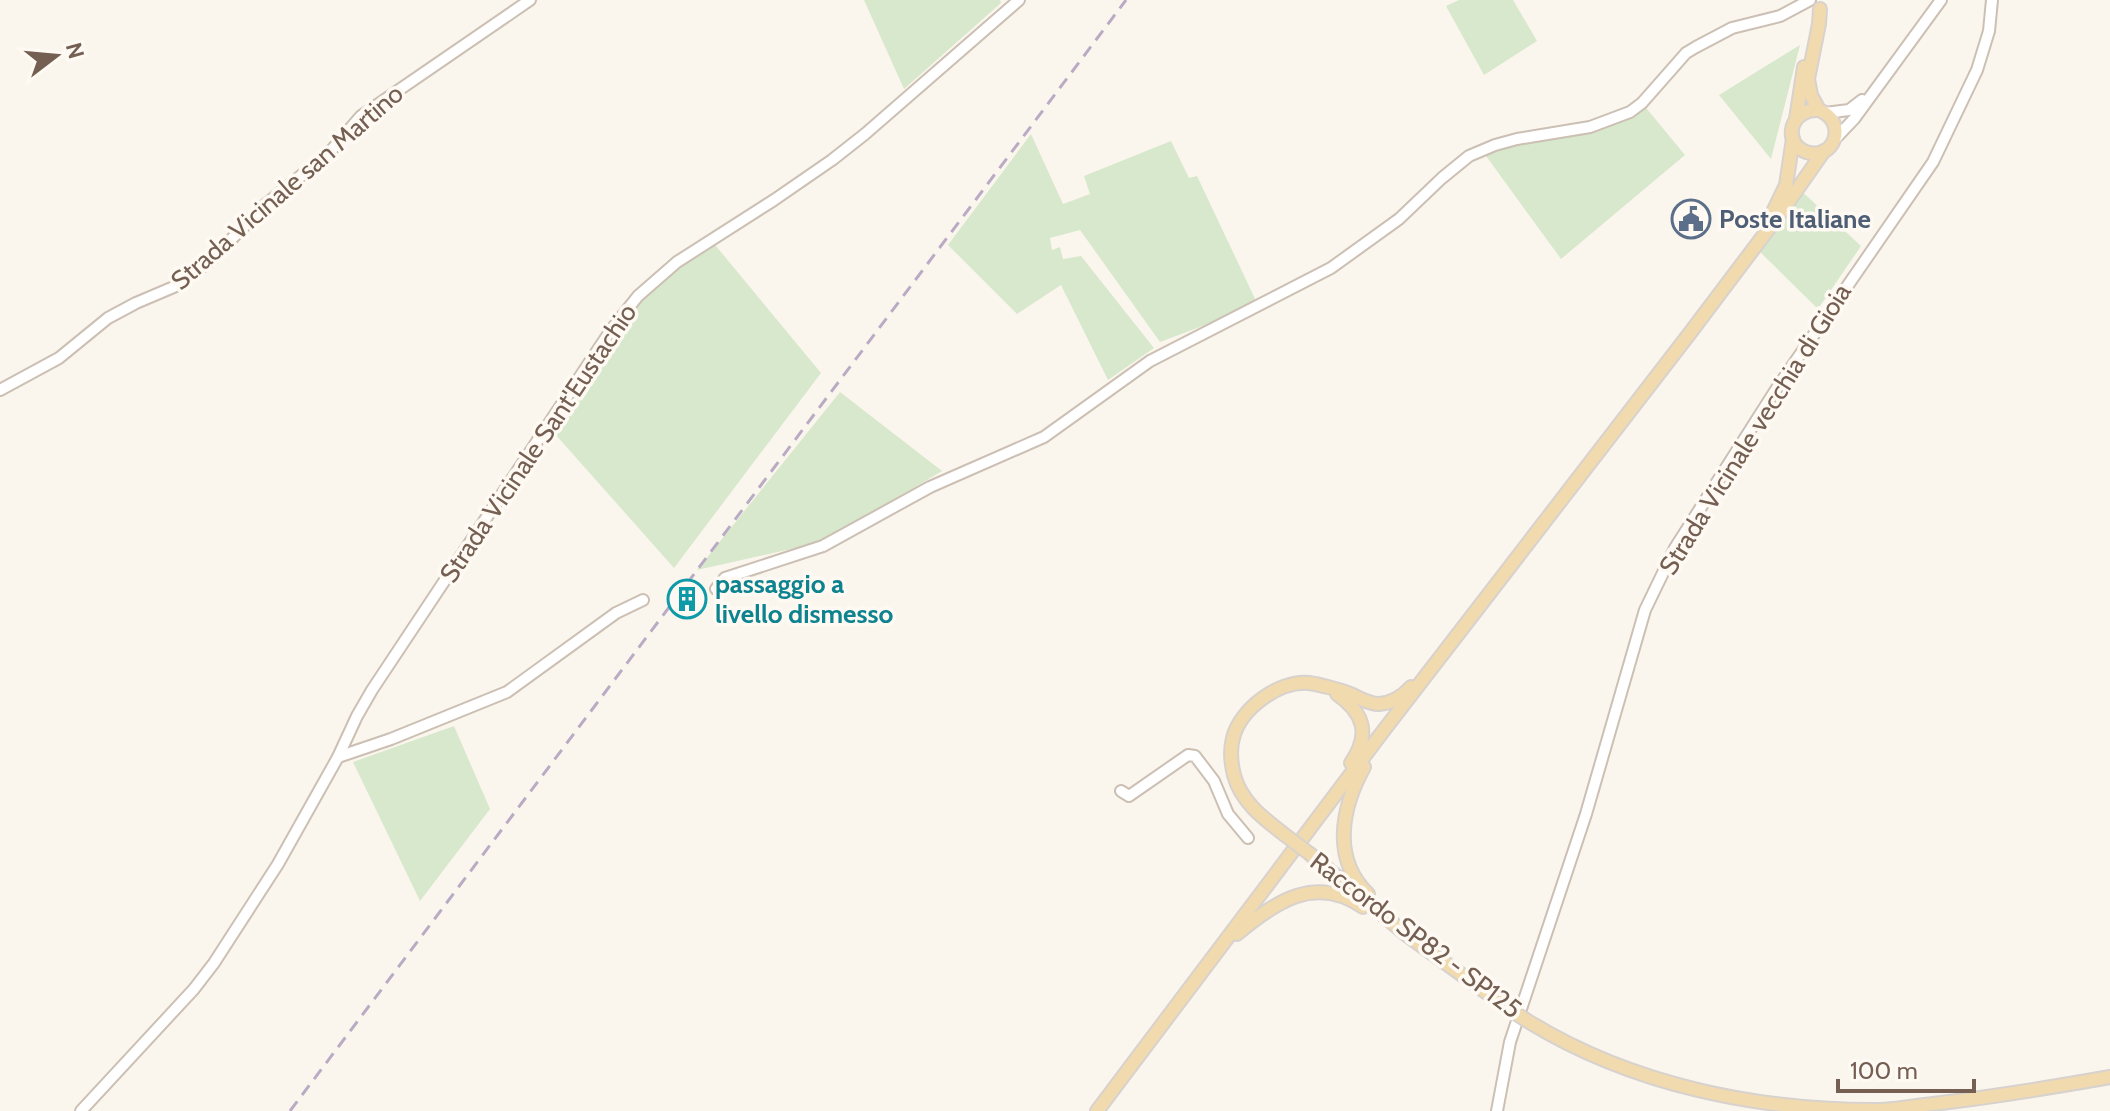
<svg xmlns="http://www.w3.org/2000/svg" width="2110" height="1111" viewBox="0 0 2110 1111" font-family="Cabin,sans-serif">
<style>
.green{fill:#d7e8cc}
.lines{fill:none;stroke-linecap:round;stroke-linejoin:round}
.minor-casing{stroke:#ccbfb3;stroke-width:14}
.major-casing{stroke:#d8d2cf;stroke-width:16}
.minor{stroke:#fff;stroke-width:10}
.major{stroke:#f1daae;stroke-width:12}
.rail{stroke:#baabc5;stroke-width:3;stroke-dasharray:12 8;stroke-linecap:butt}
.major-bridge-casing{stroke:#d8d2cf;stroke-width:16;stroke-linecap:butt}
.major-bridge{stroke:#f1daae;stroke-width:12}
.labels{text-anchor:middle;stroke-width:7;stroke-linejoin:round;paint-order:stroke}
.street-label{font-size:26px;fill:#745f52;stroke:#fefaf3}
.service-label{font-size:26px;font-weight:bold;fill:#4e5e75;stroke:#fefaf3;text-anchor:start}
.culture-label{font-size:26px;font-weight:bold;fill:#0d838f;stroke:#fefaf3;text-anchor:start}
</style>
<rect width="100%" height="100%" fill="#fbf6ed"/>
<!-- green -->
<g class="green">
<polygon points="864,0 1000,0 1001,3 904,89"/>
<polygon points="1459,0 1513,0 1537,41 1484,75 1446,6"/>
<polygon points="1800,45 1771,159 1719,95"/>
<polygon points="1642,103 1685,155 1561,259 1481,149 1583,128"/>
<polygon points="1031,134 1063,204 1090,194 1084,176 1171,141 1189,178 1197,176 1258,305 1160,342 1080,230 1050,238 1052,250 1060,247 1063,259 1081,256 1154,348 1108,380 1061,285 1017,314 948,245"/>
<polygon points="1797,187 1861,246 1818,309 1757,249"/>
<polygon points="711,240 821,373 674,568 547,425 647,288"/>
<polygon points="840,392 942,471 822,542 697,570"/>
<polygon points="454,726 490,809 420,901 353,762"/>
</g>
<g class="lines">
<!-- minor casing -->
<g class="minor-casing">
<g id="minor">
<polyline points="1825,113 1849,110 1862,100"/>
<polyline points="1834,140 1854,119 1941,0"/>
<polyline points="0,390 59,358 108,318 136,303 176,286 185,280 210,261 265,205 329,153 361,116 530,0"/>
<polyline points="716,589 725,578 823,546 930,487 1044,437 1150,361 1331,268 1399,219 1442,178 1469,156 1495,145 1517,139 1590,127 1630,112 1642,103 1686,53 1696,47 1732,28 1780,16 1810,0"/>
<polyline points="338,757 391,739 507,692 616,613 643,600"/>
<polyline points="1121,791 1129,796 1188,755 1195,756 1214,781 1228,814 1248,838"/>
<polyline points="81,1111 194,989 214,963 278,864 338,757 357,716 372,690 611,330 638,296 677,262 774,200 832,160 865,134 1019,0"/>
<polyline points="1497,1111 1510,1042 1586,814 1645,610 1675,548 1777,388 1933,162 1977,70 1989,31 1992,0"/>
</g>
</g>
<!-- major casing -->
<g class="major-casing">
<g id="major">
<path d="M1819,110c-28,-2 -38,32 -13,42 28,10 43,-30 13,-42l-8,-15 -3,-16 11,-55 1,-15"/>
<polyline points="1796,119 1804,67"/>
<polyline points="1771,216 1786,185 1793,139"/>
<path d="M1337,694c27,19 34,40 14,69"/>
<path d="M1364,767c-22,40 -33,91 4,127"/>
<path d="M1285,835c-21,-16 -44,-33 -51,-60 -3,-12 -4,-26 -1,-37 7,-29 46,-58 76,-55 8,1 33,7 41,11 10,4 18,10 29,10 13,-1 24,-8 32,-17"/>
<polyline points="1310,854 1408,936 1512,1011"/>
<path d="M1237,934c38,-32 78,-60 126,-27"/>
<path d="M1526,1020c105,65 232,91 355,90 20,-1 40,-5 60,-7 57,-7 113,-16 169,-26"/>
<polyline points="1097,1111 1384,730 1690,333 1782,211 1824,151"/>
</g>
</g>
<!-- minor -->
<use href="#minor" class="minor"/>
<!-- major -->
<use href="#major" class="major"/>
<!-- rail -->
<polyline class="rail" points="290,1111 1126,0"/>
<!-- major-bridge casing -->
<g class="major-bridge-casing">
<g id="major-bridge">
<polyline points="1285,835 1310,854"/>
<polyline points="1512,1011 1526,1020"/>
</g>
</g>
<!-- major-bridge -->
<use href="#major-bridge" class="major-bridge"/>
</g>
<!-- icons -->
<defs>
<g id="civic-ring" transform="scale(2)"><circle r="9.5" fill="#fefaf3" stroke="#5c6f8a" stroke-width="1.5"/><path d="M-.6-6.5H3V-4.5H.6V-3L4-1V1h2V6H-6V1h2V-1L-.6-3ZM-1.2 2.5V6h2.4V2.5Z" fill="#5c6f8a"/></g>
<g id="building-ring" transform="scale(2)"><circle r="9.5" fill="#fefaf3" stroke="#0f9aa8" stroke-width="1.5"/><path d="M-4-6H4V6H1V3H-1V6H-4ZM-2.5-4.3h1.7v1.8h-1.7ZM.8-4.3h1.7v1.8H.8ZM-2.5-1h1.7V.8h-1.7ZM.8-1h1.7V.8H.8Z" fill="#0f9aa8"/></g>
</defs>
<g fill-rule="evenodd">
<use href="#civic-ring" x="1691" y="219"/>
<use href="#building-ring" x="687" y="599"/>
</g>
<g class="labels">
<!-- street labels -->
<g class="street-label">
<text transform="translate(287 187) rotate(-41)" y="9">Strada Vicinale san Martino</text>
<text transform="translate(1755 429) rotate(-58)" y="9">Strada Vicinale vecchia di Gioia</text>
<text transform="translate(538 443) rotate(-56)" y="9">Strada Vicinale Sant'Eustachio</text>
<text transform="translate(1416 935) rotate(37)" y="9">Raccordo SP82 - SP125</text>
</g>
<!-- service labels -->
<g class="service-label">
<text x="1719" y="228">Poste Italiane</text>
</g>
<!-- culture labels -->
<g class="culture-label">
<text x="715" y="593">passaggio a<tspan x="715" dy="30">livello dismesso</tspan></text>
</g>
</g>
<!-- north arrow -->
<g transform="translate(56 56) rotate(74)" stroke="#fefaf3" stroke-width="6" paint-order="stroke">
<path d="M0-6L14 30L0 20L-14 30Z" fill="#745f52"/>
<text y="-12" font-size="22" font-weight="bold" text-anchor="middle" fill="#745f52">N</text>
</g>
<!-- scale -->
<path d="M1838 1079v12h136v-12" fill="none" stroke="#745f52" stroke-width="4"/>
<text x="1850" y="1079" font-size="24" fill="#745f52" stroke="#fefaf3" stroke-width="6" paint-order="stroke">100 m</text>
</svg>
